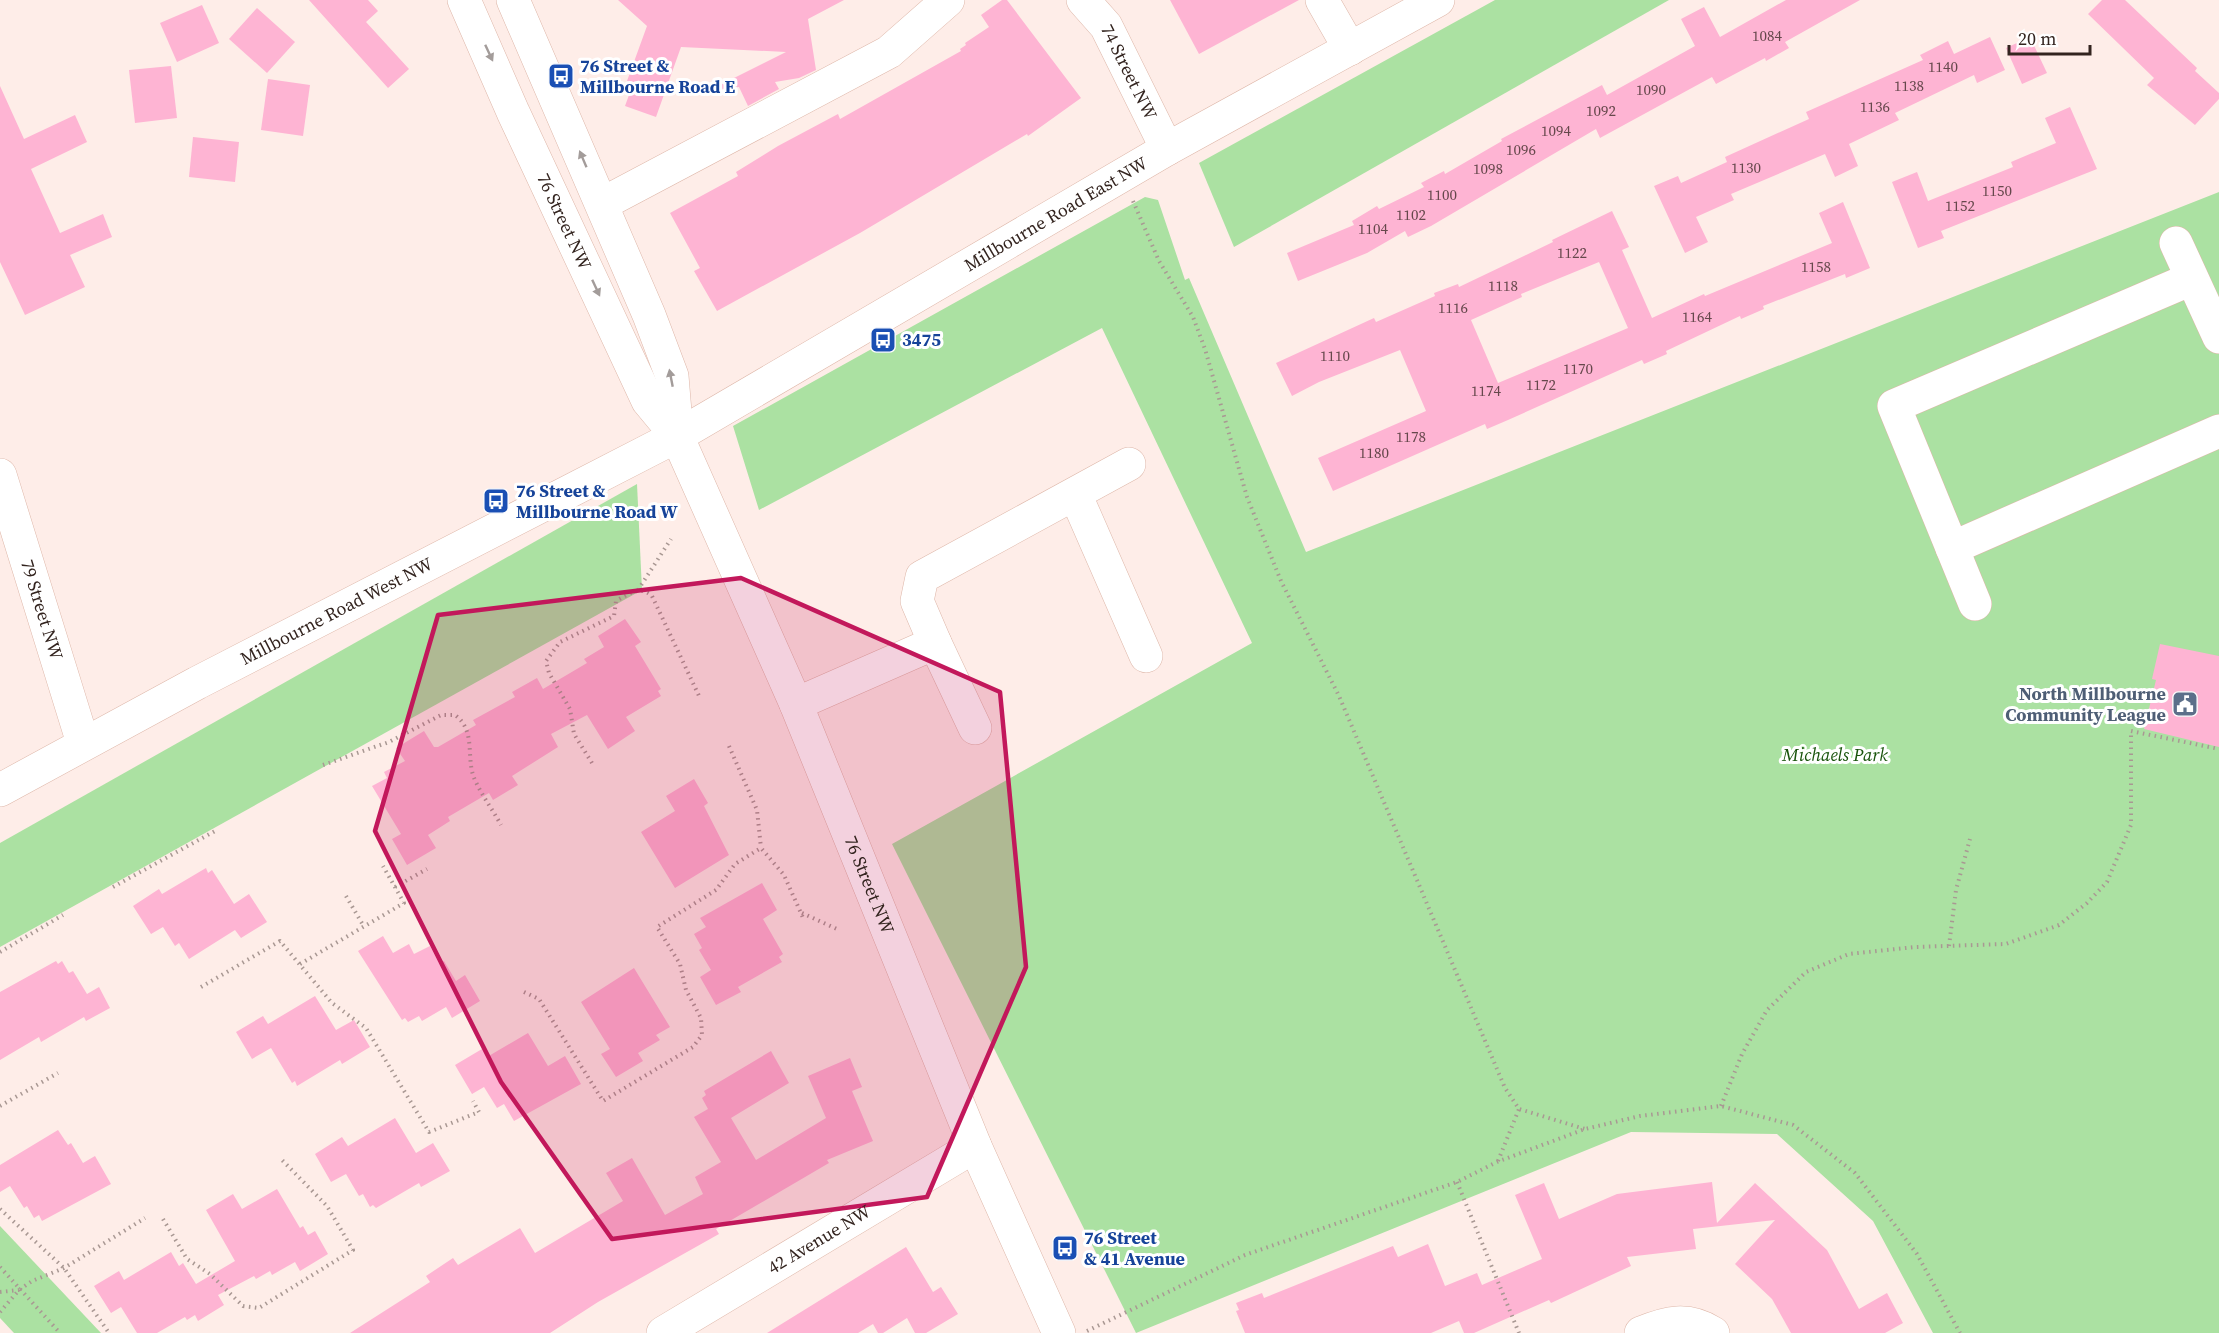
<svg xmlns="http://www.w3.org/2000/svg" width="2219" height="1333" viewBox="0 0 2219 1333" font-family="'Source Serif 4',serif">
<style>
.green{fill:#abe1a2}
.building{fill:#feb4d3;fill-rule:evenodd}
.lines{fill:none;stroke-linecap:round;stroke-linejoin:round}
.minor-casing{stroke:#deb7a9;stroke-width:34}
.path{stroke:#a99893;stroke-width:4;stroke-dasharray:1.5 4.5;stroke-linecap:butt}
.minor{stroke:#fff;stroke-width:33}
.oneway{fill:#a39c9a}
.marked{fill:#c2185b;fill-opacity:0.2;stroke:#c2185b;stroke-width:4.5;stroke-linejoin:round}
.labels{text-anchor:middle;stroke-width:6;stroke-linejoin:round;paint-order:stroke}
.number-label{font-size:15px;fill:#66484c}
.transit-label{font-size:18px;font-weight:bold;fill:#164399;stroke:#fff;text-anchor:start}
.street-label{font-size:18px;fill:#33241f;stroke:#fff}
.service-label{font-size:18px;font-weight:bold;fill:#4e5e75;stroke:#fff;text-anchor:end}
.park-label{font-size:18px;font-style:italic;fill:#19540c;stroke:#fff}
</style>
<rect width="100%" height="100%" fill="#feede8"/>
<!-- green -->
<g class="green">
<polygon points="1495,0 1669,0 1234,247 1199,163"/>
<polygon points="2219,192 2219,1333 1933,1333 1873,1221 1777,1134 1631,1132 1136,1333 892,844 1252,643 1102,328 759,510 733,426 1145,197 1158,200 1185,280 1189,278 1306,552"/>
<polygon points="637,484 642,590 0,947 0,843"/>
<polygon points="0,1226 101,1333 14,1333 0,1318"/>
</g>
<!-- building -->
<g class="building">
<polygon points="309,0 368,0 378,11 366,22 409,69 388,88"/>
<polygon points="618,0 844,0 808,19 816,70 799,78 775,82 779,89 748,106 739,87 721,89 720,85 786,52 681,47 656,117 625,106 633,84 627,81 647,26"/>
<polygon points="1002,0 1007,0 1081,98 1028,136 1027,134 860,233 717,311 694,271 700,268 670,213 738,176 736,172 778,146 838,114 840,119 961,51 960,49 966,45 965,43 989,27 981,15"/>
<polygon points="1170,0 1299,0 1199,54"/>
<polygon points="1786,0 1860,0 1785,42 1789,48 1766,61 1765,58 1716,84 1712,77 1600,138 1596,129 1431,226 1408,237 1405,231 1367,253 1298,281 1287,253 1354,225 1352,221 1377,206 1379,209 1424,187 1421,183 1444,171 1445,174 1502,141 1501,139 1602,85 1607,95 1695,46 1681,19 1704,7 1720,37"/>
<polygon points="2102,0 2125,0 2197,68 2195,71 2219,93 2219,99 2195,125 2147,85 2154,78 2088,14"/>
<polygon points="202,5 219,43 177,62 160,23"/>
<polygon points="257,8 295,42 267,73 229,39"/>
<polygon points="1990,37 2005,70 1977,83 1974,75 1895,113 1899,120 1849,144 1858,166 1835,177 1825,154 1731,194 1734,200 1696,217 1708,242 1685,253 1654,186 1678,176 1681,183 1727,162 1725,157 1809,119 1806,112 1923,60 1920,55 1948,41 1954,54"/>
<polygon points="2030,37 2047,73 2022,84 2006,48"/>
<polygon points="171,66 177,118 135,123 129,70"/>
<polygon points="268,79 310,85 303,136 261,130"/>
<polygon points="0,86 24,139 75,115 87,142 31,169 60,233 103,214 112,237 70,255 85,287 25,315 0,262"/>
<polygon points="2070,107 2097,169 1941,231 1944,238 1918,248 1892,182 1917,172 1928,201 2013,167 2011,162 2056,143 2045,118"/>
<polygon points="193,137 239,142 235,182 189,177"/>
<path d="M1843,202l27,66 -24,10 -1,-4 -82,32 1,3 -23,10 -1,-3 -74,35 1,3 -23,10 -2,-4 -134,60 -21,9 -2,-5 -152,67 -15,-33 108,-47 -26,-61 -81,32 -27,14 -16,-33 98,-45 2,4 59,-26 -1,-3 24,-9 1,3 94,-45 -1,-2 60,-29 17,36 -7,3 30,68 52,-24 1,2 127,-53 -13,-30zM1599,262l29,66 -130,55 -27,-63 51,-23 -1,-3z"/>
<polygon points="625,619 641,642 635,646 661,689 658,691 661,696 626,717 635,731 608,749 587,715 551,734 558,747 512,776 518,785 493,800 489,793 448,817 450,821 428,835 436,848 407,865 392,839 401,834 372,786 387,778 384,772 405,761 396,748 424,731 434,747 438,747 476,725 473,720 515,697 512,692 537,678 543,689 587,663 584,659 604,647 598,636"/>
<polygon points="2160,644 2219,656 2219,747 2144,729 2156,680 2152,679"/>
<polygon points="694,779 708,803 704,806 729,855 675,888 641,832 675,811 666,796"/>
<polygon points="206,868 208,873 212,870 234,904 249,894 267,922 241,938 235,930 189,959 179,943 175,946 163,927 151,934 133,906 159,889 162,894"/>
<polygon points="762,883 777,910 763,919 783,954 779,957 782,962 738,987 741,992 716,1005 700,977 711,970 699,950 702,948 694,934 706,927 700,918"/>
<polygon points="383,936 393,953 409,944 414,954 430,946 439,963 444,961 456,981 465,975 480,1001 452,1018 446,1007 422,1021 419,1016 408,1022 405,1018 402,1020 358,951"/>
<polygon points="56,961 58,964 62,961 69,973 73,971 87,994 99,987 110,1008 86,1021 84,1017 41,1042 39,1037 0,1060 0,992"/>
<polygon points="634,968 670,1027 656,1035 660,1040 638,1053 643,1061 616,1077 601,1054 610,1049 581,1002"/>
<polygon points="315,996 336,1030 354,1020 370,1047 342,1064 340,1060 297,1086 295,1081 292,1083 271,1048 252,1059 236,1032 263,1016 268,1024"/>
<polygon points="528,1033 548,1066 565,1056 581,1084 514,1121 504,1104 497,1108 484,1087 472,1094 455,1065 482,1049 487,1057"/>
<polygon points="771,1051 789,1083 731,1118 756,1160 826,1118 808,1076 850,1058 862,1087 852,1091 873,1141 827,1160 829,1163 716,1229 719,1234 598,1302 550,1333 350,1333 430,1282 426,1276 453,1258 458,1265 520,1228 535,1253 623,1201 606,1173 632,1158 665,1215 703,1194 695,1177 721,1162 694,1117 708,1109 702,1098 706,1095 704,1091"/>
<polygon points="395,1118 416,1153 433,1143 450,1171 421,1187 419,1183 376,1208 373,1205 370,1207 363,1194 359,1196 346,1174 331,1182 315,1154 342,1137 348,1146"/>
<polygon points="58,1130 68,1145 71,1143 83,1163 95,1156 111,1184 42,1221 39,1215 34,1218 27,1206 24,1208 10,1186 0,1192 0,1165"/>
<polygon points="1712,1182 1717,1223 1755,1183 1827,1250 1859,1309 1887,1293 1903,1323 1885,1333 1791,1333 1772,1299 1735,1264 1775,1220 1693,1229 1696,1249 1627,1257 1631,1266 1551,1303 1549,1300 1474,1333 1464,1333 1459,1321 1431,1333 1245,1333 1236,1311 1239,1310 1236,1303 1262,1293 1264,1298 1393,1246 1398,1257 1428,1244 1445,1286 1477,1273 1482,1285 1542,1259 1515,1195 1544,1183 1559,1219 1617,1194"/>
<polygon points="277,1189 300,1228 303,1226 308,1235 315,1231 328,1254 300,1271 295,1262 272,1275 270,1271 256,1279 254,1276 218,1295 224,1305 198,1321 195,1315 187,1320 185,1317 157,1333 137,1333 121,1307 111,1313 94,1286 119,1271 124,1280 171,1252 179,1266 183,1263 196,1284 235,1261 206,1210 233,1194 242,1209"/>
<polygon points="906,1247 933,1292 941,1287 958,1314 926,1333 915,1333 907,1318 883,1333 878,1333 873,1324 858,1333 767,1333"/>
</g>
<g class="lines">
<!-- minor casing -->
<g class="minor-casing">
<g id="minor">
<path id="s1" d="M464,0l49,112 135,289 29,35 119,268 179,442 84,187"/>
<polyline points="513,0 649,315 672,376 677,436"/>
<path id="s2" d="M1083,0l23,26 61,123"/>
<polyline points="1322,0 1350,49"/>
<polyline points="602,204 889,52 948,0"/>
<polyline points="2176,243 2219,337"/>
<path id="s3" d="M0,475l83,268"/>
<polyline points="1076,496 1146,656"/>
<polyline points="1952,548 2219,431"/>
<polyline points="1975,604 1894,406 2191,279"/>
<polyline points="935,643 917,601 922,577 1129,464"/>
<polyline points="796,704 935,643 975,728"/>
<path id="s4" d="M0,790l197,-107 480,-247 490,-287 271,-149"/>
<path id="s5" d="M663,1333l312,-187"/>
<path d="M1641,1333c26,-11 47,-16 72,0"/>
</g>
</g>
<!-- path -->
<g class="path">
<polyline points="1133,201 1159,261 1193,317 1205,349 1247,497 1281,581 1339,696 1505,1088 1519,1109 1585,1129"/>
<polyline points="638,590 671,539"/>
<polyline points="729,746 757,810 761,848"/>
<path d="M592,763l-18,-29 -4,-25 -21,-36 -3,-12 14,-19 54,-26 2,-15c13,-7 24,-16 36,-5l48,102"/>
<path d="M323,765l66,-23 52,-27h14c22,16 10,44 20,65 7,16 18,30 26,45"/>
<polyline points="113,887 215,831"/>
<polyline points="395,887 427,869"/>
<polyline points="346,896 363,925"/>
<polyline points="802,913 837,929"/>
<polyline points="1949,946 1956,890 1970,839"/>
<polyline points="0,952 63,915"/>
<polyline points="300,964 404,903 383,866"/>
<polyline points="201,987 280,941 332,1003 366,1028 429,1132 479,1112 473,1101"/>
<polyline points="524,992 539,999 603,1101 693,1047 702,1035 701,1018 686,990 680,964 657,927 716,890 735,864 761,848 784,875 804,920"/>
<polyline points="0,1106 58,1073"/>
<polyline points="1721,1106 1742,1054 1767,1010 1806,972 1849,954 1915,947 2006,944 2059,925 2087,903 2107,882 2131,825 2131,731 2219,749"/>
<polyline points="1498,1161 1519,1109"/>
<polyline points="1457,1182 1519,1333"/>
<polyline points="0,1209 64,1268 109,1333"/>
<polyline points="163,1219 187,1259 210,1274 243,1306 259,1308 353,1250 327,1206 281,1159"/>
<polyline points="0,1267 60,1333"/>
<polyline points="0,1292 19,1290"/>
<polyline points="0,1312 19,1290 32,1281 64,1268 145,1218"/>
<polyline points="1087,1331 1245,1255 1457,1182 1497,1162 1585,1129 1640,1116 1721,1106 1793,1125 1855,1173 1917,1254 1960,1333"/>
</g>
<!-- minor -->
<use href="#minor" class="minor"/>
</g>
<!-- one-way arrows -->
<defs><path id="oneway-solid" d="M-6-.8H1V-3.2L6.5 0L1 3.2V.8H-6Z" transform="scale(1.5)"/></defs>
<g class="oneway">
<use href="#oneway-solid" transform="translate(489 53) rotate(65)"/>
<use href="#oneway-solid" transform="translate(583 159) rotate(-113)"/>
<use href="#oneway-solid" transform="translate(596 288) rotate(65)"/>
<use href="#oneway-solid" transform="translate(671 378) rotate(-101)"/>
</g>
<!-- marked area -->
<path class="marked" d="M741,578l259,114 26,275 -99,230 -315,42 -111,-157 -126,-251 63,-216z"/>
<!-- icons -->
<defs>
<g id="bus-square" transform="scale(1.35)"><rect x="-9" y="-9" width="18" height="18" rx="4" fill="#1a4fb4" stroke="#fff"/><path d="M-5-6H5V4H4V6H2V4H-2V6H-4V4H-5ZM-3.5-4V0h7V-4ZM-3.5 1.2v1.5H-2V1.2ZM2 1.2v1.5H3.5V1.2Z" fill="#fff"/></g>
<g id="civic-square" transform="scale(1.35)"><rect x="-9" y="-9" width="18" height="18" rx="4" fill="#5c6f8a" stroke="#fff"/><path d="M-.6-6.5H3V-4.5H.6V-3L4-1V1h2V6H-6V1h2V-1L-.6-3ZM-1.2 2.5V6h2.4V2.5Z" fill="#fff"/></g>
</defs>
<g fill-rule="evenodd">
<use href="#bus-square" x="561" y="76"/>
<use href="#bus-square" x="883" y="340"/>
<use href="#bus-square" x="496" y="501"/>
<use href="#civic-square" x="2185" y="704"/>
<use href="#bus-square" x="1065" y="1248"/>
</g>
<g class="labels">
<!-- number labels -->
<g class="number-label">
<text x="1767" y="41">1084</text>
<text x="1943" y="72">1140</text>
<text x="1909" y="91">1138</text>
<text x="1651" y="95">1090</text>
<text x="1875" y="112">1136</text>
<text x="1601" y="116">1092</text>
<text x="1556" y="136">1094</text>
<text x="1521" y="155">1096</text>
<text x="1746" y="173">1130</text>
<text x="1488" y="174">1098</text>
<text x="1997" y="196">1150</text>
<text x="1442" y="200">1100</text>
<text x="1960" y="211">1152</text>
<text x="1411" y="220">1102</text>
<text x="1373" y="234">1104</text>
<text x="1572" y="258">1122</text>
<text x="1816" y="272">1158</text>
<text x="1503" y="291">1118</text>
<text x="1453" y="313">1116</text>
<text x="1697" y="322">1164</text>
<text x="1335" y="361">1110</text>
<text x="1578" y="374">1170</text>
<text x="1541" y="390">1172</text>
<text x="1486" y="396">1174</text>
<text x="1411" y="442">1178</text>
<text x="1374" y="458">1180</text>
</g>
<!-- transit labels -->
<g class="transit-label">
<text x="580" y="72">76 Street &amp;<tspan x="580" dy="21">Millbourne Road E</tspan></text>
<text x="902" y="346">3475</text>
<text x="516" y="497">76 Street &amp;<tspan x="516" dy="21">Millbourne Road W</tspan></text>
<text x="1084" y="1244">76 Street<tspan x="1084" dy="21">&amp; 41 Avenue</tspan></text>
</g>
<!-- street labels -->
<g class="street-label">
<text dy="6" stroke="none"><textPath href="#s2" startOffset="86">74 Street NW</textPath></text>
<text dy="6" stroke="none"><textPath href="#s4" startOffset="1203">Millbourne Road East NW</textPath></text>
<text dy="6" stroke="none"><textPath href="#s1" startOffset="243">76 Street NW</textPath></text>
<text dy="6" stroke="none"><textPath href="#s3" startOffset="141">79 Street NW</textPath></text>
<text dy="6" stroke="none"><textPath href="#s4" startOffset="381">Millbourne Road West NW</textPath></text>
<text dy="6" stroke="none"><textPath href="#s1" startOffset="975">76 Street NW</textPath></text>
<text dy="6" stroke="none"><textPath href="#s5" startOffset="182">42 Avenue NW</textPath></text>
</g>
<!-- service labels -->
<g class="service-label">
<text x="2166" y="700">North Millbourne<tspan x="2166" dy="21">Community League</tspan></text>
</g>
<!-- park labels -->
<g class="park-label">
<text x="1835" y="761">Michaels Park</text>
</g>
</g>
<!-- scale -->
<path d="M2009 45v9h81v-9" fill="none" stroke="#33241f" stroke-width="3"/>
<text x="2018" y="45" font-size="18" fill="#33241f" stroke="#ffffff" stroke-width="4.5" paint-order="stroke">20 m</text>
</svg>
